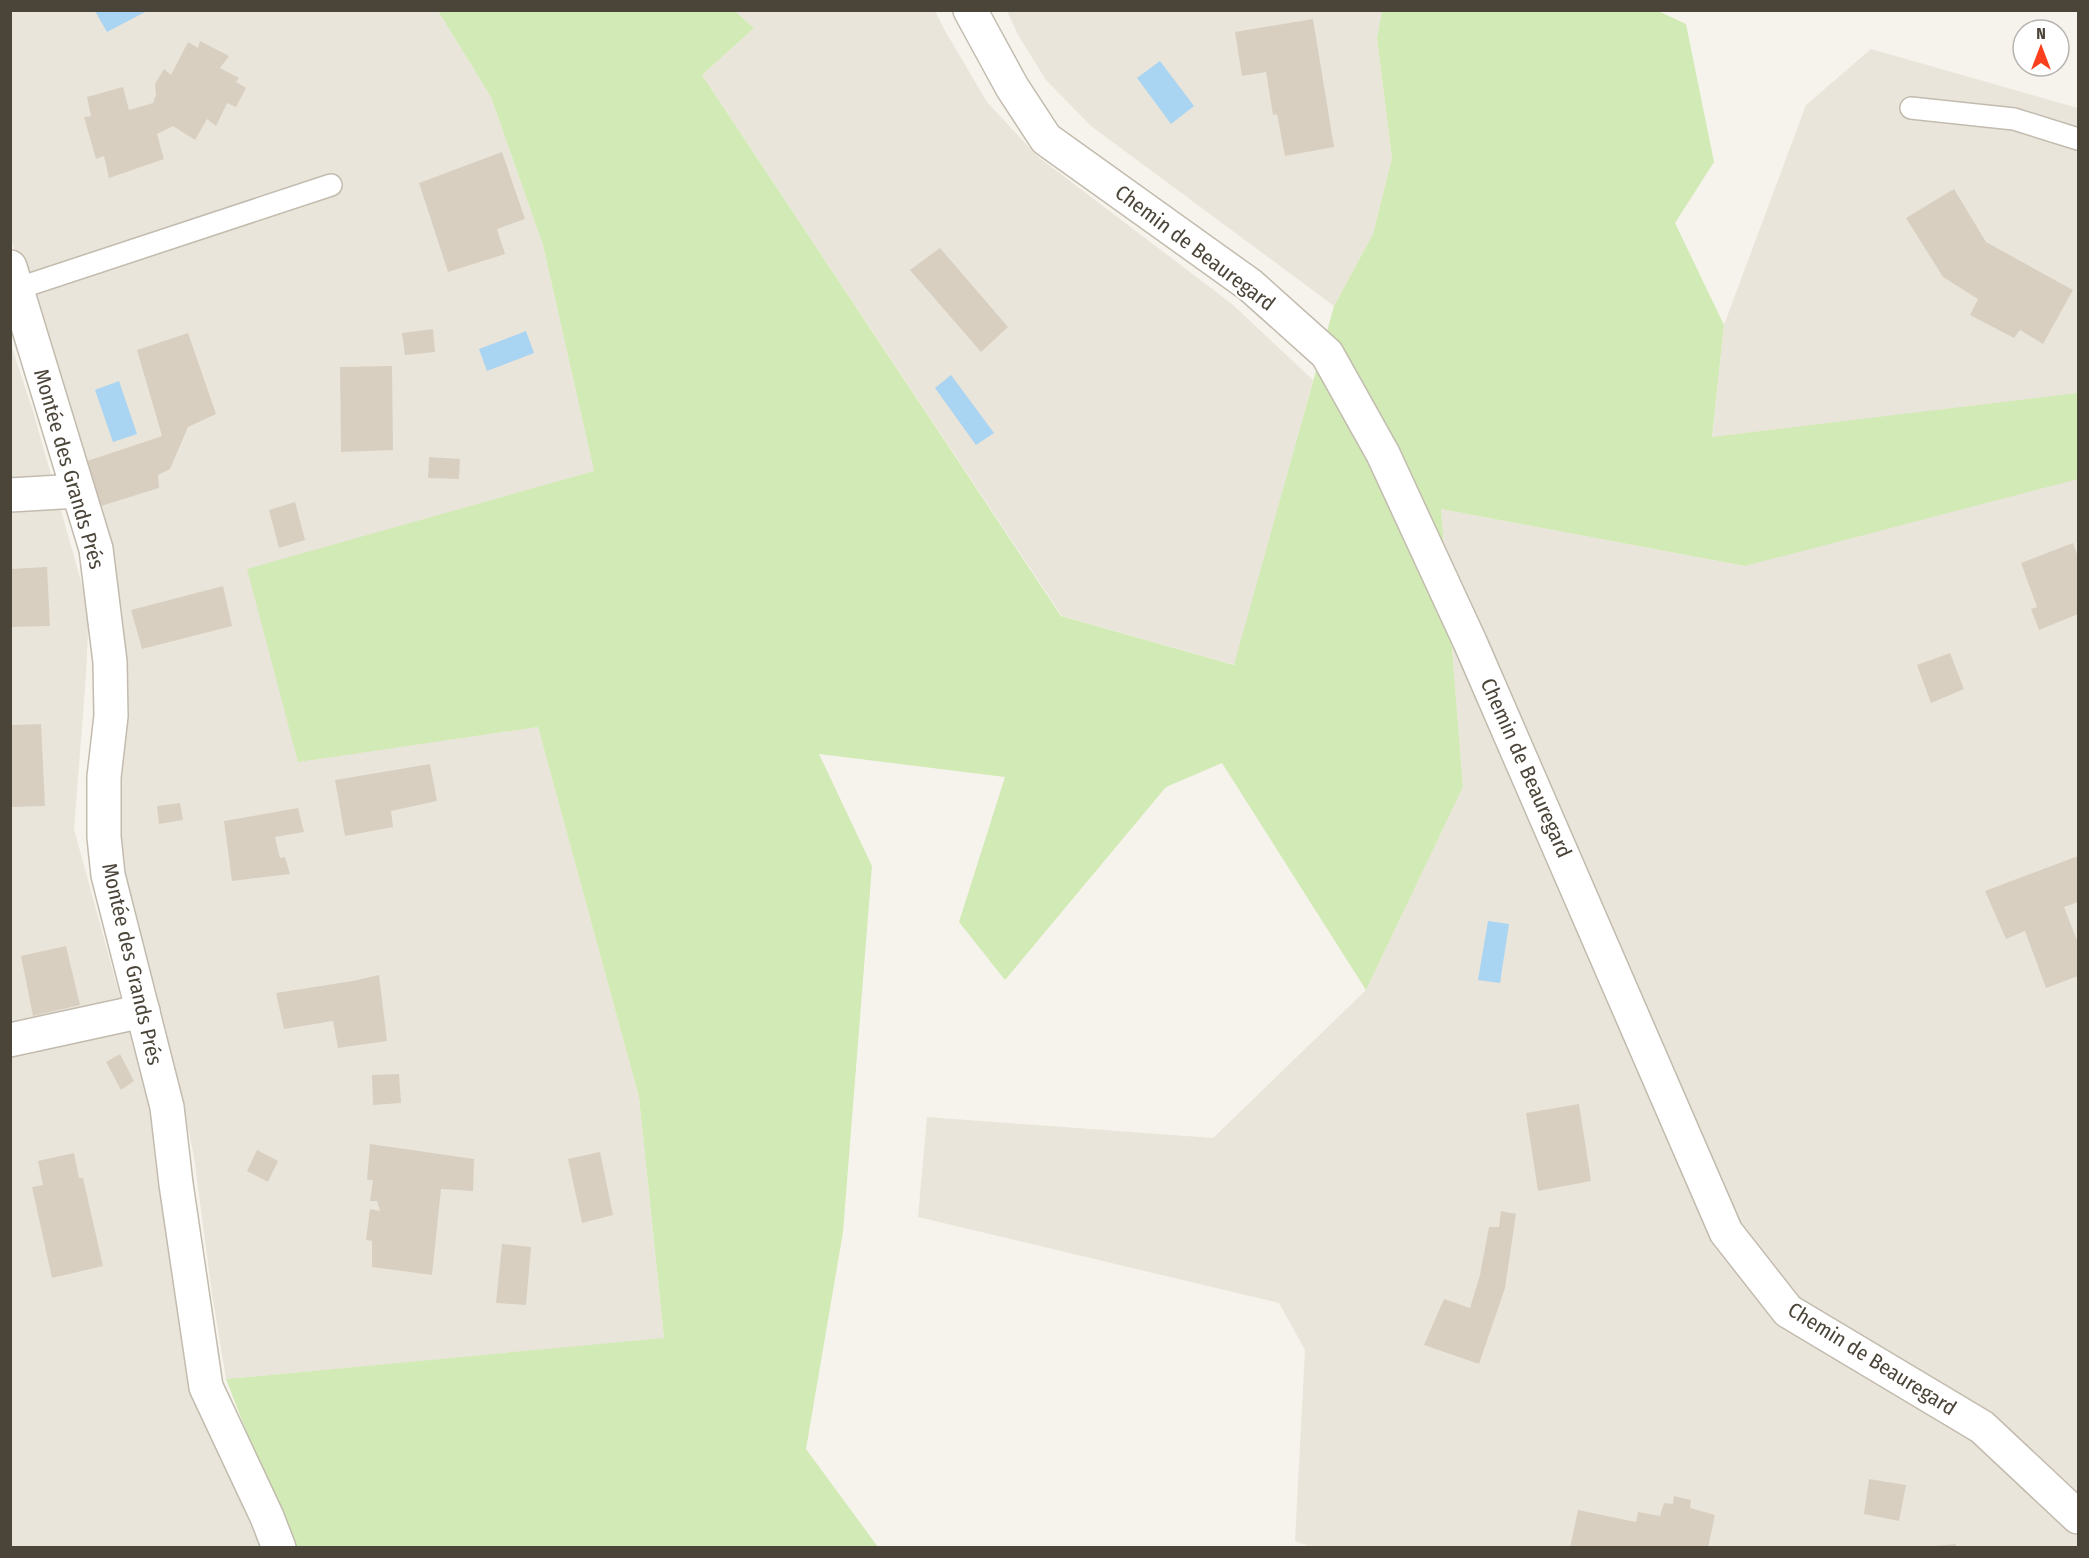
<svg xmlns="http://www.w3.org/2000/svg" width="2089" height="1558" viewBox="0 0 2089 1558" font-family="'Fira Sans Condensed',sans-serif">
<style>
.residential{fill:#eae5da}
.green{fill:#d2eab5}
.water{fill:#a9d4f2}
.building{fill:#d8cfc1}
.lines{fill:none;stroke-linecap:round;stroke-linejoin:round}
.service-casing{stroke:#c2bbae;stroke-width:24}
.minor-casing{stroke:#c2bbae;stroke-width:36}
.service{stroke:#fff;stroke-width:21}
.minor{stroke:#fff;stroke-width:33}
.labels{text-anchor:middle;stroke-width:5;stroke-linejoin:round;paint-order:stroke}
.street-label{font-size:21px;fill:#4b4439;stroke:#fff}
</style>
<rect width="100%" height="100%" fill="#f6f3ec"/>
<!-- residential -->
<g class="residential">
<polygon points="11,11 438,11 491,97 543,245 594,471 248,570 298,761 538,727 639,1097 664,1339 226,1379 212,1294 194,1157 179,1085 129,929 113,820 126,664 120,603 109,552 11,239"/>
<polygon points="735,11 935,11 944,29 987,102 1037,156 1232,304 1313,380 1235,665 1062,616 702,75 754,28"/>
<polygon points="1007,11 1382,11 1377,38 1392,158 1373,234 1334,306 1091,126 1046,80 1018,35"/>
<polygon points="1871,49 2078,108 2078,1547 1311,1547 1295,1541 1305,1350 1279,1303 918,1217 927,1117 1213,1138 1366,990 1463,787 1441,509 1745,566 1712,438 1724,325 1806,105"/>
<polygon points="10,342 33,411 89,610 86,676 74,829 154,1121 201,1410 260,1547 11,1547"/>
</g>
<!-- green -->
<polygon class="green" points="1656,10 1686,24 1714,162 1675,223 1724,325 1712,437 2078,393 2078,479 1745,566 1441,509 1463,787 1366,990 1222,763 1166,787 1005,980 959,922 1005,777 819,754 872,866 843,1232 806,1449 878,1547 291,1547 226,1379 664,1338 639,1097 538,727 298,762 247,569 594,471 543,245 491,97 438,11 735,11 754,28 702,75 1061,616 1234,665 1334,306 1373,234 1392,158 1377,38 1382,11"/>
<!-- water -->
<g class="water">
<polygon points="95,11 147,11 107,32"/>
<polygon points="1160,61 1194,106 1171,124 1137,78"/>
<polygon points="526,331 534,353 487,371 479,349"/>
<polygon points="951,375 994,433 976,445 935,388"/>
<polygon points="119,381 137,434 113,442 95,390"/>
<polygon points="1488,921 1509,924 1500,983 1478,980"/>
</g>
<!-- building -->
<g class="building">
<polygon points="1313,19 1334,147 1285,156 1277,114 1273,115 1266,72 1242,76 1235,32"/>
<polygon points="200,41 229,56 220,68 239,78 236,82 246,88 236,107 227,103 216,126 207,119 195,140 173,126 157,134 164,159 109,178 104,156 96,159 84,117 91,116 87,97 123,87 129,110 153,103 156,95 155,84 164,69 171,75 188,42 198,48"/>
<polygon points="502,152 525,219 497,229 505,254 448,272 419,183"/>
<polygon points="1954,189 1986,242 2073,290 2043,344 2020,330 2014,338 1970,315 1978,299 1943,277 1906,218"/>
<polygon points="940,248 1008,327 981,352 910,270"/>
<polygon points="433,329 435,352 405,355 402,333"/>
<polygon points="188,333 216,414 188,427 170,469 158,475 159,488 101,506 87,461 162,436 137,350"/>
<polygon points="392,366 393,450 341,452 340,367"/>
<polygon points="429,457 460,459 459,479 428,478"/>
<polygon points="295,502 305,540 279,548 269,510"/>
<polygon points="2073,543 2078,557 2078,614 2039,630 2031,609 2037,607 2021,563"/>
<polygon points="47,567 50,626 10,627 10,569"/>
<polygon points="223,586 232,626 142,649 131,610"/>
<polygon points="1950,653 1964,689 1931,703 1917,665"/>
<polygon points="41,724 45,806 10,807 10,725"/>
<polygon points="430,764 437,801 391,811 393,827 345,836 335,780"/>
<polygon points="180,803 183,820 159,824 157,806"/>
<polygon points="298,808 304,832 275,837 280,858 285,857 290,874 232,881 224,821"/>
<polygon points="2078,856 2078,902 2064,907 2078,943 2078,976 2046,988 2025,931 2006,939 1985,891"/>
<polygon points="66,946 80,1005 33,1016 21,956"/>
<polygon points="379,975 387,1041 338,1048 333,1021 284,1029 276,993 353,981"/>
<polygon points="120,1054 134,1081 121,1090 106,1062"/>
<polygon points="399,1074 401,1103 373,1105 372,1075"/>
<polygon points="1579,1104 1591,1181 1538,1191 1526,1113"/>
<polygon points="370,1144 474,1159 473,1191 441,1189 432,1275 372,1267 372,1241 366,1240 370,1209 380,1211 377,1201 370,1201 373,1180 367,1180"/>
<polygon points="257,1150 278,1161 268,1182 247,1171"/>
<polygon points="600,1152 613,1215 582,1223 568,1159"/>
<polygon points="74,1153 79,1178 83,1178 103,1266 52,1278 32,1187 43,1185 38,1161"/>
<polygon points="1501,1211 1516,1214 1505,1288 1479,1364 1424,1345 1444,1299 1470,1308 1480,1275 1489,1227 1499,1227"/>
<polygon points="502,1244 531,1247 526,1305 496,1303"/>
<polygon points="1869,1479 1906,1485 1899,1521 1864,1514"/>
<polygon points="1674,1496 1691,1500 1690,1508 1715,1515 1708,1548 1570,1548 1578,1510 1636,1522 1638,1512 1660,1516 1664,1503 1673,1504"/>
<polygon points="1956,1544 1956,1548 1933,1548 1933,1546"/>
</g>
<g class="lines">
<!-- service casing -->
<g class="service-casing">
<g id="service">
<polyline points="1911,108 2014,119 2078,139"/>
<polyline points="16,289 331,185"/>
</g>
</g>
<!-- minor casing -->
<g class="minor-casing">
<g id="minor">
<polyline points="970,10 1012,87 1046,139 1250,285 1327,354 1383,454 1470,642 1726,1232 1788,1311 1982,1427 2078,1517"/>
<polyline points="10,267 96,549 110,662 111,716 104,777 104,837 108,875 167,1107 176,1184 206,1387 267,1517 279,1548"/>
<polyline points="10,495 78,491"/>
<polyline points="10,1040 143,1011"/>
</g>
</g>
<!-- service -->
<use href="#service" class="service"/>
<!-- minor -->
<use href="#minor" class="minor"/>
</g>
<g class="labels">
<!-- street labels -->
<g class="street-label">
<text transform="translate(1195 248) rotate(37)" y="7">Chemin de Beauregard</text>
<text transform="translate(69 469) rotate(74)" y="7">Montée des Grands Prés</text>
<text transform="translate(1526 768) rotate(66)" y="7">Chemin de Beauregard</text>
<text transform="translate(132 964) rotate(77)" y="7">Montée des Grands Prés</text>
<text transform="translate(1872 1359) rotate(32)" y="7">Chemin de Beauregard</text>
</g>
</g>
<!-- border -->
<rect width="2089" height="1558" fill="none" stroke="#4b4439" stroke-width="24"/>
<!-- north arrow -->
<g transform="translate(2041 48)"><circle r="28" fill="#ffffff" stroke="#b7b4b0" stroke-width="1.5"/>
<path d="M0-4.5L10 22L0 15L-10 22Z" fill="#fc3f1d"/>
<text y="-9" font-size="16" font-weight="bold" text-anchor="middle" fill="#4b4439">N</text>
</g>
</svg>
